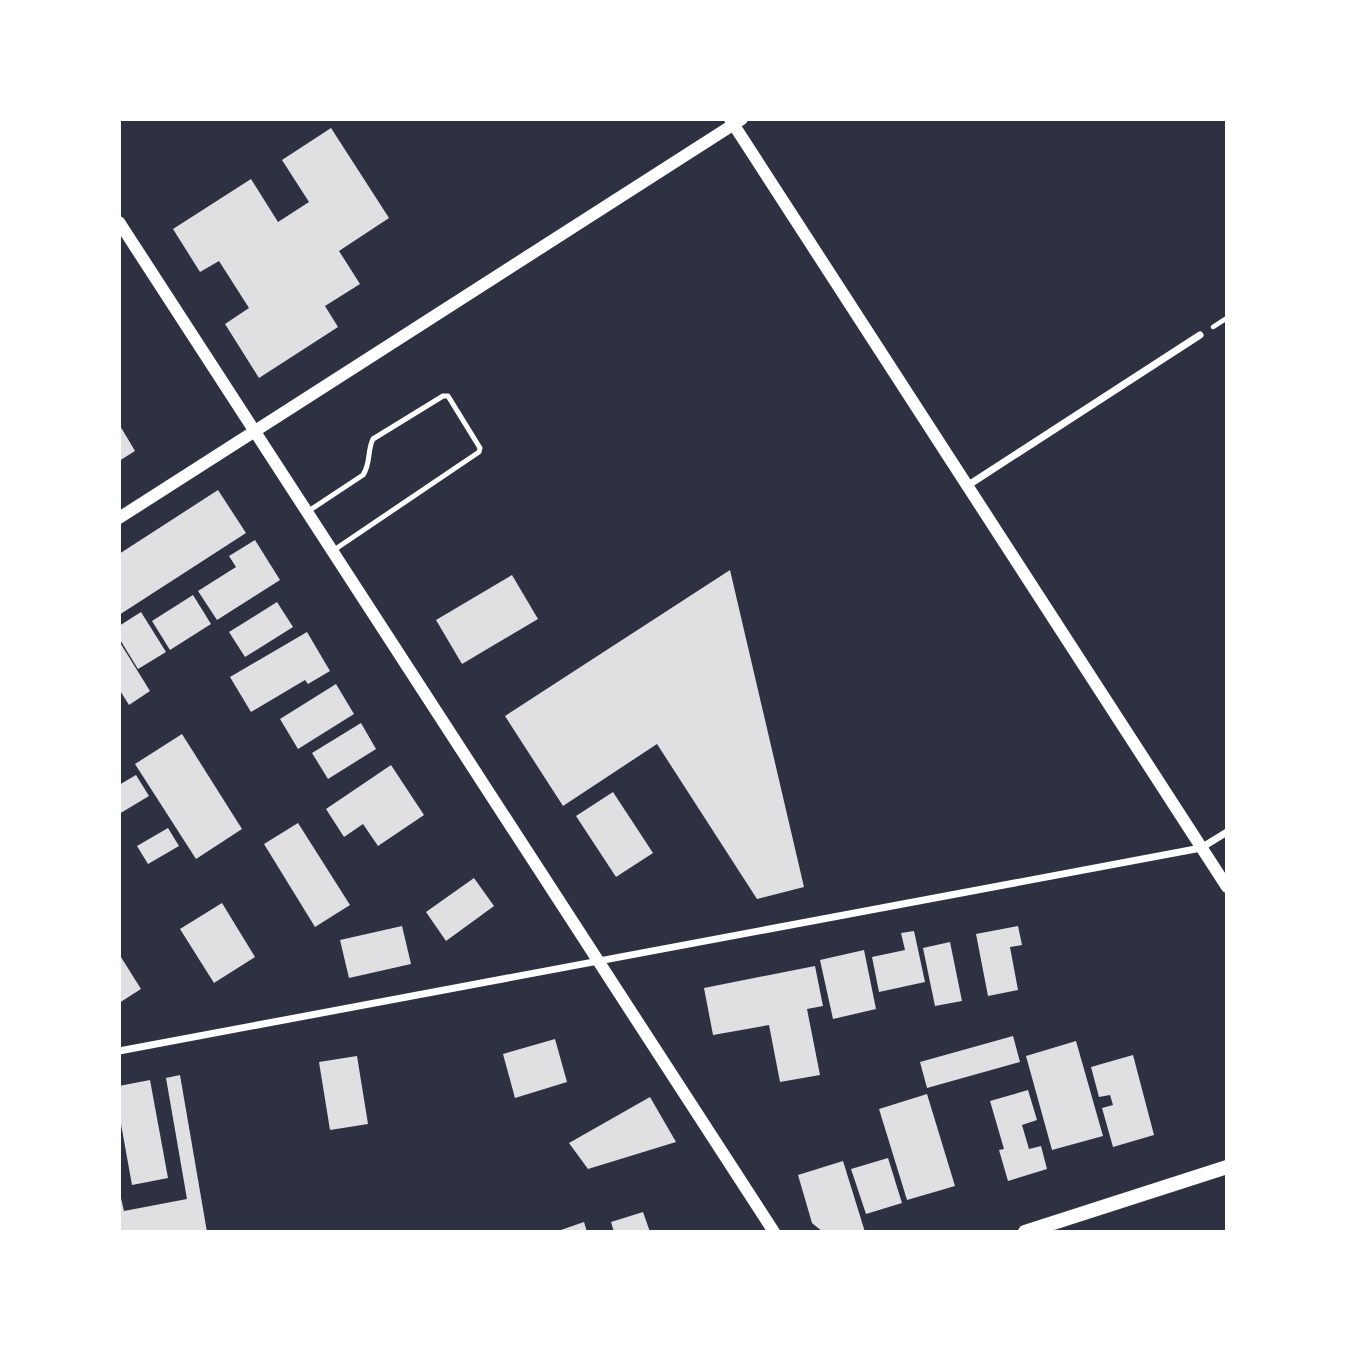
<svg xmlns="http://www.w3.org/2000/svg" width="1346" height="1351" viewBox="0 0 1346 1351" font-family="Rubik,sans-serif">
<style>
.building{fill:#e0e0e3}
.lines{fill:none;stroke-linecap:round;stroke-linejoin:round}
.path{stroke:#fff;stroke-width:4.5}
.service{stroke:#fff;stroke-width:5}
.minor{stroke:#fff;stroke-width:7}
.tertiary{stroke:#fff;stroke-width:12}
.secondary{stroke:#fff;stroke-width:14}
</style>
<rect width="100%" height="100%" fill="#2d3142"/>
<!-- building -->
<g class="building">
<polygon points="331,128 389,218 339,251 360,284 325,306 338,327 259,378 225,324 249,308 219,261 200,272 173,229 251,179 278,222 309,202 282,160"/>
<polygon points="119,424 135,451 119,461"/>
<polygon points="218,490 246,533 119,615 119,554"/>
<polygon points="255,540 280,580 217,620 198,591 236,567 229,556"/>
<polygon points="730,570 804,887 757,899 657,744 563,806 505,716"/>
<polygon points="512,575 538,619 462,664 436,620"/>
<polygon points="193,595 211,624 170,650 152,621"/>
<polygon points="277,602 293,627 245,657 229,632"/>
<polygon points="141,612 166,652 138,669 119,638 119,626"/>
<polygon points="307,632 330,671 308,684 305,680 251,712 230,677"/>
<polygon points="119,641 150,691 129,705 119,689"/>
<polygon points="336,684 354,714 298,749 280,719"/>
<polygon points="361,723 376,749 328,779 312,753"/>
<polygon points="182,734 242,829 196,859 135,764"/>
<polygon points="391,765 424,815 378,846 363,824 344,837 326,809"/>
<polygon points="136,775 149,796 119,814 119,785"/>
<polygon points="613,792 653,853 616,877 576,816"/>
<polygon points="298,823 350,905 315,927 264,844"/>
<polygon points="168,828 179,846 148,864 137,846"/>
<polygon points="474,878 494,906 446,941 426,912"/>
<polygon points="222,903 255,957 214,983 180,929"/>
<polygon points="402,926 411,964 349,978 340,940"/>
<polygon points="1018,926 1022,945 1010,947 1018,990 988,996 976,934"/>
<polygon points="914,931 925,982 879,992 872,957 905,950 901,933"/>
<polygon points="950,942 962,1001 935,1006 923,948"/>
<polygon points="864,950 876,1009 833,1019 820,960"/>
<polygon points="119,954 141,989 119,1003"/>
<polygon points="815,966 823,1006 807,1009 820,1075 780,1082 769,1025 713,1035 704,988"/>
<polygon points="1013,1036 1020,1062 927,1088 920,1062"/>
<polygon points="555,1039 567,1082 515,1098 503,1054"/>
<polygon points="1076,1041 1103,1136 1052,1150 1026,1056"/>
<polygon points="1133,1055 1154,1135 1113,1147 1102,1108 1113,1105 1110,1095 1099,1097 1091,1067"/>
<polygon points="357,1056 368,1124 330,1130 319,1062"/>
<polygon points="180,1075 207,1232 119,1232 119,1190 124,1211 187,1199 166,1078"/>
<polygon points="150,1080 168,1178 132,1185 119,1113 119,1086"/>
<polygon points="1028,1090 1037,1120 1022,1125 1029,1149 1041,1146 1047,1169 1008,1181 999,1150 1004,1149 990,1101"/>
<polygon points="927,1094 955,1186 907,1200 879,1109"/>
<polygon points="650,1097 676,1142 588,1169 569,1143"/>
<polygon points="888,1158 902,1203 866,1214 851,1169"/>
<polygon points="843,1161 865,1232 823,1232 812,1223 798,1175"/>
<polygon points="643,1212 650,1232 614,1232 611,1222"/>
<polygon points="584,1222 587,1232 555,1232"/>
</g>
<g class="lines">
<!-- path -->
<polyline class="path" points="1213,327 1227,318"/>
<!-- service -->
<path class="service" d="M307,512l56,-37c8,-12 4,-24 10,-36l70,-43h5l32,52 -1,4 -145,98"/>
<!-- minor -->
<g class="minor">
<polyline points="967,486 1200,335"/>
<polyline points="119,1051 1201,848 1227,832"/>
</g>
<!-- tertiary -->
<g class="tertiary">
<polyline points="730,119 1227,887"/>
<polyline points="119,222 774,1232"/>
<polyline points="119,518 742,119"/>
</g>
<!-- secondary -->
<polyline class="secondary" points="1025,1232 1227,1167"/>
</g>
<!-- border -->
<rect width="1346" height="1351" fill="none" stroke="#ffffff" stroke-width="242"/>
</svg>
